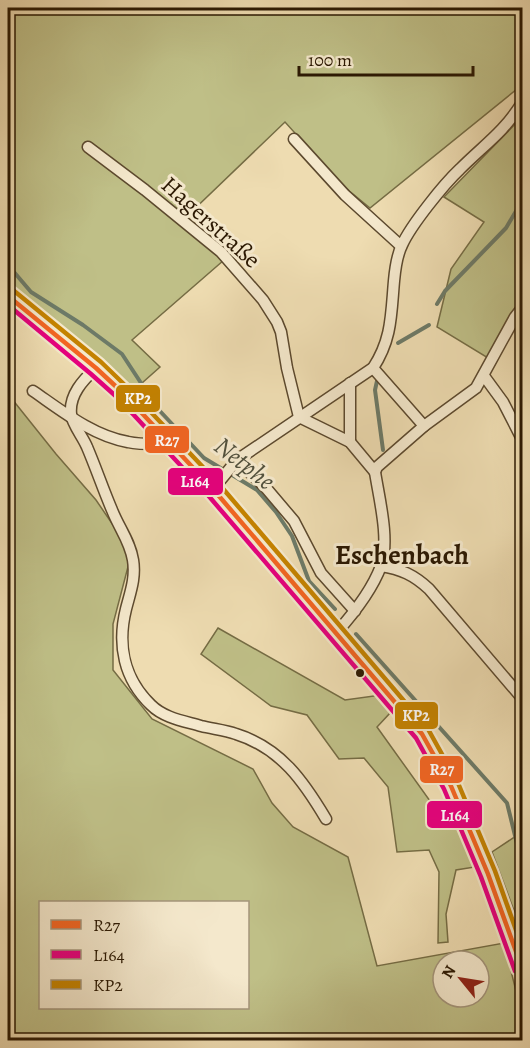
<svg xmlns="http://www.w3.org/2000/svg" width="530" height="1048" viewBox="0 0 530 1048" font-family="Alegreya,serif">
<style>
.green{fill:#bfbf87;stroke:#756c44;stroke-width:1.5;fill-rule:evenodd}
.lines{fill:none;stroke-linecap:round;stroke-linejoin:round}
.stream{stroke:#6d7a67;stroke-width:4}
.street-casing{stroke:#5c492e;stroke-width:13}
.primary-casing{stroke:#2b1802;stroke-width:19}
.street{stroke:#f4e8cc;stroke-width:10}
.primary{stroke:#e7be78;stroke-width:16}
.bus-1-casing{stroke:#f4e8cc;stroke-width:9}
.bus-2-casing{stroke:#f4e8cc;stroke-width:9}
.bus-3-casing{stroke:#f4e8cc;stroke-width:9}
.bus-1{stroke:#f26522;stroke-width:4.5}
.bus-2{stroke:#e5007d;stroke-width:4.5}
.bus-3{stroke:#c48200;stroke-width:4.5}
.bus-dot{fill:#2b1802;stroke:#f4e8cc;stroke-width:2}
.labels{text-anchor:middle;stroke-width:6;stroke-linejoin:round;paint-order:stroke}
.street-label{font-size:24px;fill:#2b1802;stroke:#f4e8cc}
.water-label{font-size:26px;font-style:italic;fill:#52513d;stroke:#f4e8cc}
.quarter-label{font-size:27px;font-weight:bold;fill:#2b1802;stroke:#f4e8cc}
.line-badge{stroke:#f4e8cc;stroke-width:2}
.badge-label{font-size:16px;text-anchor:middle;font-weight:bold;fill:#fff}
</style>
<rect width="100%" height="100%" fill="#eedcb1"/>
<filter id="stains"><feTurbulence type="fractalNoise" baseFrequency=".00333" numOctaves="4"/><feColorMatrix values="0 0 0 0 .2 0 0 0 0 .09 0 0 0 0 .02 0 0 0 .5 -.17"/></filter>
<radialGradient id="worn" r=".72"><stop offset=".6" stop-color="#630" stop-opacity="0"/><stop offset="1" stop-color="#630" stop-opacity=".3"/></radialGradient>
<!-- green -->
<g class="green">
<polygon points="8,8 522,8 522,85 370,208 342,185 285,122 184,219 224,260 132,340 160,367 133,391 8,282"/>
<polygon points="522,117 522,305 488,358 437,327 451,269 484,222 444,197"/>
<path d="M8,394l48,60 40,46 30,44 3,19 -16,61v46l39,49 101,50 19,34 21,24 55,30 29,109 127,-23 18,72v25h-514zM40,902h208v106h-208zM443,961h36v36h-36z"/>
<polygon points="218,628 345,700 381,695 390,713 377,727 430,801 447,802 475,867 456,870 446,914 448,942 438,943 439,872 429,850 397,852 388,787 364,758 339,759 307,715 271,706 201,654"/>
<polygon points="522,832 522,932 492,852"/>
</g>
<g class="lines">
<!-- stream -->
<g class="stream">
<polyline points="8,265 31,292 83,325 122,354 158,409 204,458 257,490 276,512 292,536 309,581 335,609"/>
<polyline points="437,304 445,291 506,228 522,201"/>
<polyline points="398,343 429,325"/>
<polyline points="377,381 375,390 383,450"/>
<polyline points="356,634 507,803 522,864"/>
</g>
<!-- street casing -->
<g class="street-casing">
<g id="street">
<polyline points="294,139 345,195 401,246"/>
<polyline points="88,147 145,190 221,252 263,300 277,322 281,332 287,368 299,417"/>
<path d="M96,368c-13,12 -27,27 -25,46 1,10 12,23 16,33 9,21 16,42 25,63 7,18 18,31 21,50 3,18 -3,33 -7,49 -9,36 -2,70 25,96 13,13 33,16 50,21 12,3 24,4 35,8 45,14 68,48 90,85"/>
<polyline points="373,368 424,426"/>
<polyline points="484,376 503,402 522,439"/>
<path d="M33,391c29,20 60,45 95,51 14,3 29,2 43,2"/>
<polyline points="299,417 350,442 375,472"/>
<polyline points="350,442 350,383"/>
<polyline points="237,460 266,488 294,521 321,573 355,611"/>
<path d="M213,489l24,-29 136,-92c19,-29 18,-53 21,-87 1,-11 3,-26 8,-36 9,-20 42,-61 58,-76 24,-24 44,-37 62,-66"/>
<path d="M381,566c20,3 33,9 48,23l93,109"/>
<path d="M337,632c17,-19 35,-42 44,-66 9,-26 -2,-68 -6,-94l2,-5 47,-41 52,-38 39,-71 7,-9"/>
</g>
</g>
<!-- primary casing -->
<g class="primary-casing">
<polyline id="primary" points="8,296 96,368 124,394 213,489 422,734 451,786 488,874 522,968"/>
</g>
<!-- street -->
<use href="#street" class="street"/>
<!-- primary -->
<use href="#primary" class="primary"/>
<!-- bus-1 casing -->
<g class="bus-1-casing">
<polyline id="bus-1" points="8,296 96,368 124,394 213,489 422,734 451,786 488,874 522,968"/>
</g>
<!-- bus-2 casing -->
<g class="bus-2-casing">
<polyline id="bus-2" points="8,305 91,374 119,399 207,494 416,738 444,789 481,877 515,971"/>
</g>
<!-- bus-3 casing -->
<g class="bus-3-casing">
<polyline id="bus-3" points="13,290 101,362 129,389 219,484 428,729 458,783 495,871 522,947"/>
</g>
<!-- bus-1 -->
<use href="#bus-1" class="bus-1"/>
<!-- bus-2 -->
<use href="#bus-2" class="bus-2"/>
<!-- bus-3 -->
<use href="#bus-3" class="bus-3"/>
</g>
<!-- markers -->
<circle class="bus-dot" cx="360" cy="673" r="5"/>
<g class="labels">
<!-- street labels -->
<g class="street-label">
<text transform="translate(211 222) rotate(42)" y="8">Hagerstraße</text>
</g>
<!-- water labels -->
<g class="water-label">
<text transform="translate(245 463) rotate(38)" y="9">Netphe</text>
</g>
<!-- quarter labels -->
<g class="quarter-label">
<text x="402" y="564">Eschenbach</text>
</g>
</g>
<g class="line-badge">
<rect x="115" y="384" width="46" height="29" rx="6" fill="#c48200"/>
<rect x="144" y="425" width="46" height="29" rx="6" fill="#f26522"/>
<rect x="167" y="467" width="57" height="29" rx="6" fill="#e5007d"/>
<rect x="394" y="701" width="45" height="29" rx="6" fill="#c48200"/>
<rect x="419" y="755" width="45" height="29" rx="6" fill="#f26522"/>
<rect x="426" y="800" width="57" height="29" rx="6" fill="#e5007d"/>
</g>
<g class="badge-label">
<text x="138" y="404">KP2</text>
<text x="167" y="446">R27</text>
<text x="195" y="487">L164</text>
<text x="416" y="721">KP2</text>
<text x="442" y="775">R27</text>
<text x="455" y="821">L164</text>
</g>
<!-- margin -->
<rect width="530" height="1048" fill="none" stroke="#eedcb1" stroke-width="30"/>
<rect x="9" y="9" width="512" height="1030" fill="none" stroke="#2b1802" stroke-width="3"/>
<rect x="15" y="15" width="500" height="1018" fill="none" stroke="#2b1802" stroke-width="1.5"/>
<!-- legend -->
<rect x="39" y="901" width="210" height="108" fill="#f4e8cc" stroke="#a4957b" stroke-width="1.5"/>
<rect x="51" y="920" width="30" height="9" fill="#f26522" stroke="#a4957b" stroke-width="1.5"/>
<text x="93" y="931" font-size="18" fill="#2b1802">R27</text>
<rect x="51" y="950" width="30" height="9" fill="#e5007d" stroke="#a4957b" stroke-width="1.5"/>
<text x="93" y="961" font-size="18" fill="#2b1802">L164</text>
<rect x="51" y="980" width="30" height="9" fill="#c48200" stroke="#a4957b" stroke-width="1.5"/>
<text x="93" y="991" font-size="18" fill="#2b1802">KP2</text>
<!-- north arrow -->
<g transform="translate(461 979) rotate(300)"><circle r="28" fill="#f4e8cc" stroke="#a4957b" stroke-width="1.5"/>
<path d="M0-4.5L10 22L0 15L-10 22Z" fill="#8f2418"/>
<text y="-9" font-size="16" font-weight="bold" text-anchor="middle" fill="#2b1802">N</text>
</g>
<!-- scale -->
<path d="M299 66v9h174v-9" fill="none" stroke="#2b1802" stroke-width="3"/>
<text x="308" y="66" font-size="18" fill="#2b1802" stroke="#f4e8cc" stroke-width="4.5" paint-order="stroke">100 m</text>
<rect width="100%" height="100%" filter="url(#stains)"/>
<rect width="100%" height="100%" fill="url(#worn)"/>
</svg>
